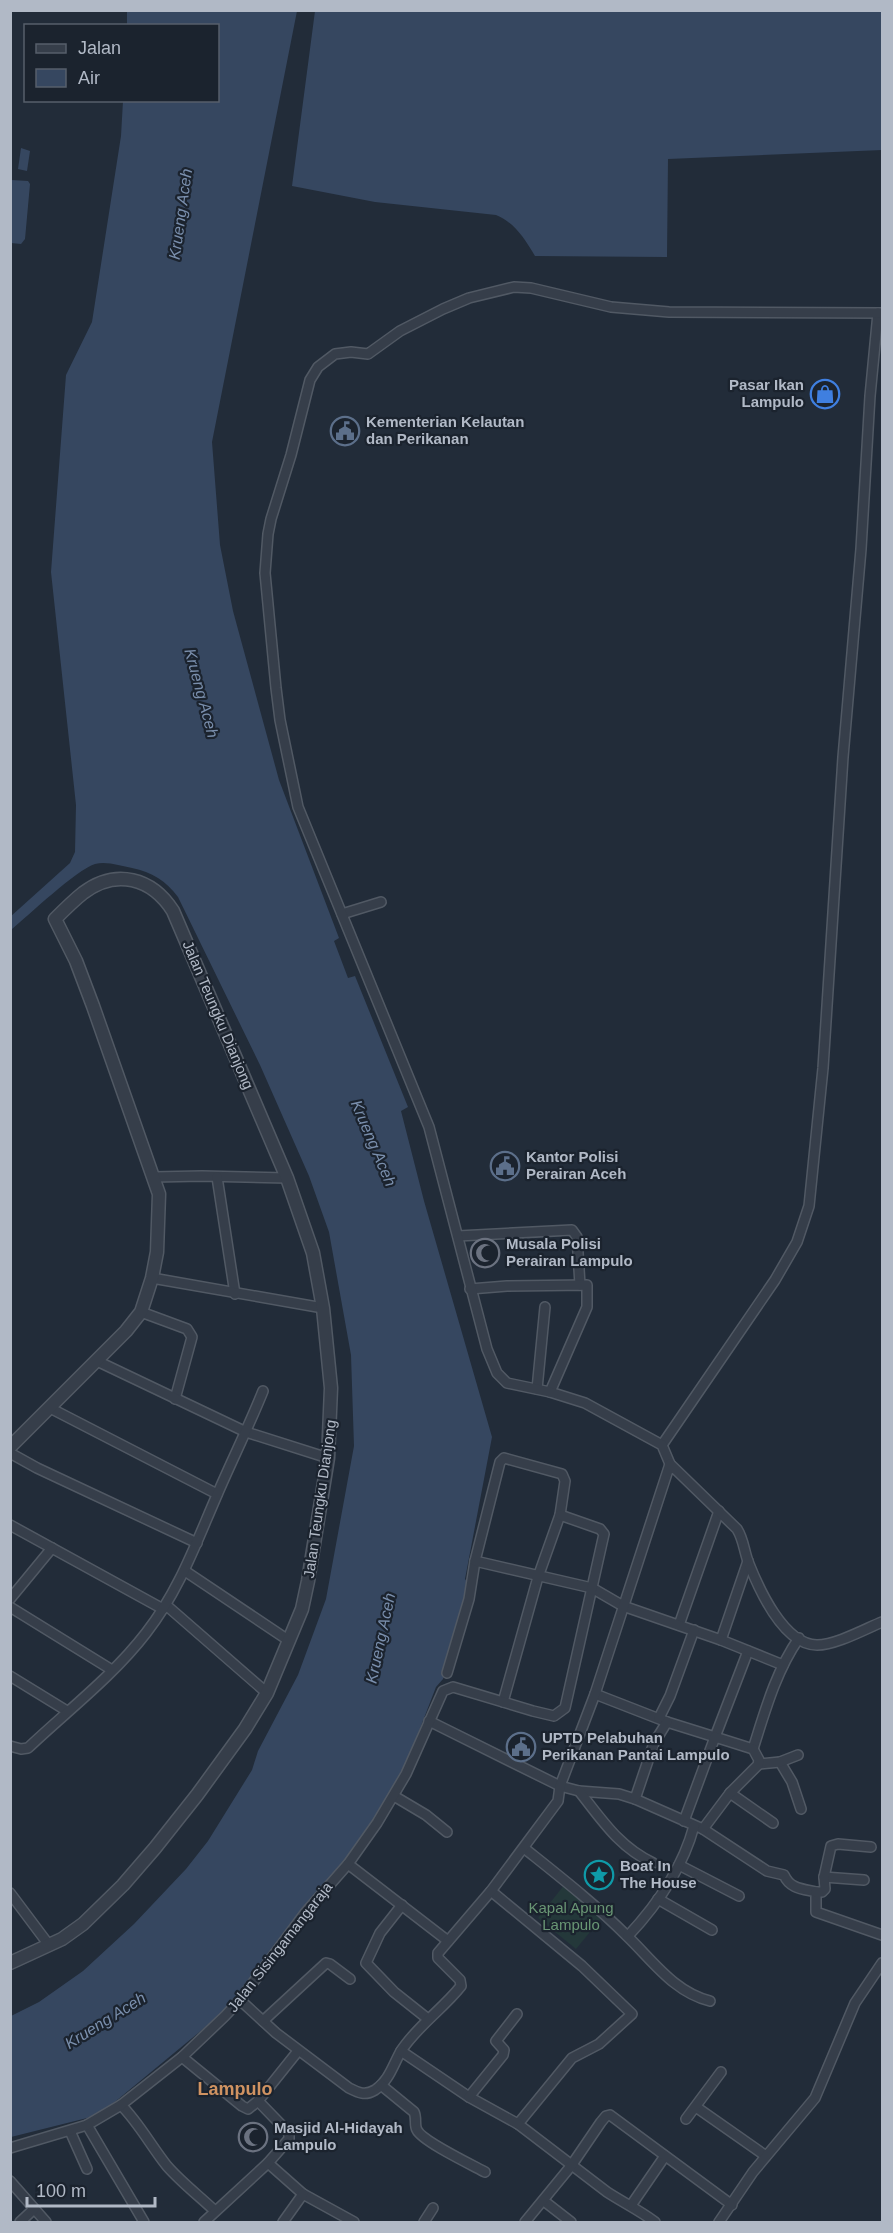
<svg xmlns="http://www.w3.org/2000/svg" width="893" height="2233" viewBox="0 0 893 2233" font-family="Arial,sans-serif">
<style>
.park{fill:#24383a}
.water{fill:#364760}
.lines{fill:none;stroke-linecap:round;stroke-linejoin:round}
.minor-casing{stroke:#515964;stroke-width:12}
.tertiary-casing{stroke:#515964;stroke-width:15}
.minor{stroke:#363e4a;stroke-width:9}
.tertiary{stroke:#363e4a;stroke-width:12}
.labels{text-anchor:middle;stroke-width:4.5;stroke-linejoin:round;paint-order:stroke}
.poi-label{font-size:15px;font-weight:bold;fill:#b1b9c6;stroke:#1b232e;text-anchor:start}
.street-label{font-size:15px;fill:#b1b9c6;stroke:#1b232e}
.park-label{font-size:15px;fill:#699674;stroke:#1b232e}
.water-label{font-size:16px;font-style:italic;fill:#7a8fad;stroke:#1b232e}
.quarter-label{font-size:18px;font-weight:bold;fill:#d09362;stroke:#1b232e}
</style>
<rect width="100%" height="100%" fill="#222c39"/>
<!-- park -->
<polygon class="park" points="565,1884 604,1915 576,1949 538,1918"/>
<!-- water -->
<g class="water">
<path d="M127,11h170l-85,431 8,103 13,66 46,169 60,158 -5,3 14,37 7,-2 53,131 -7,4 23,90 68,236 -27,142 5,7 -27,93 -7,8 -37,96 -51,76 -128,156 -121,100 -88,22v-121l28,-14 44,-31 51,-47 52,-55 22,-28 44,-71 6,-19 40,-76 28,-76 28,-153 -3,-91 -22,-123 -20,-56 -49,-111 -82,-168c-12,-16 -26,-25 -46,-29 -11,-2 -25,-7 -37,-4 -19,6 -66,51 -84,66l-1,-13 60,-54 5,-11 1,-47 -25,-233 15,-197 26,-53 29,-186 2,-35 95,-1v-74l-91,-1z"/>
<path d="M315,11h567v139l-214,9 -1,98 -132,-1c-11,-18 -20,-33 -39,-41l-121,-13 -83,-16z"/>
<polygon points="21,148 30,151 27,171 18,169"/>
<polygon points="11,180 28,181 30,184 25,239 21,244 11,243"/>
</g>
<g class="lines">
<!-- minor casing -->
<g class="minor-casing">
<g id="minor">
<polyline points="342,914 381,902"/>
<polyline points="154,1177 202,1176 287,1178"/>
<polyline points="217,1177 235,1294"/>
<polyline points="458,1236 572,1230 577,1237 580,1285"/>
<polyline points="152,1278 323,1308"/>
<polyline points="470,1289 507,1286 587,1285 587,1307 550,1392"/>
<polyline points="141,1312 187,1329 192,1337 175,1399"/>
<polyline points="97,1361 246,1432 328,1458"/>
<polyline points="537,1389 545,1307"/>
<polyline points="50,1408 217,1494"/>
<polyline points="662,1445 775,1280 797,1242 809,1206 823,1068 843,757 861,549 870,396 878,313"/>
<polyline points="10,1453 37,1468 197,1543"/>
<polyline points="670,1464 662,1445 585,1403 550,1392 507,1383 497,1373 487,1349 429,1127 298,807 280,720 276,688 265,573 268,534 271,519 291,455 310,380 318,367 335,354 351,352 368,354 400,331 443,309 469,298 514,287 531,288 611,307 669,312 882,313"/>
<polyline points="10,1525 163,1609"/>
<polyline points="185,1571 288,1640"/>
<polyline points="10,1599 52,1548"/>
<polyline points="166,1605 267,1693"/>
<polyline points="10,1607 112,1670"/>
<polyline points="679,1625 719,1511"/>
<polyline points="721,1640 748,1561"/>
<polyline points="447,1673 469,1599 475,1561"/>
<polyline points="10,1676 67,1711"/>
<polyline points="595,1694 667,1722 715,1737 748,1651"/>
<polyline points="503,1702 538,1577 560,1515 565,1481 562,1474 504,1458 500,1462 475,1561 592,1588 623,1606 721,1640 783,1665"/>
<polyline points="659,1718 670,1696 694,1630"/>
<path d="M429,1721l131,65 19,5 40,3 16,5 68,30 64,42 17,4c6,14 19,14 32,17v20l66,23"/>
<path d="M10,1746l11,3 7,-1c39,-37 85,-72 118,-115 33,-42 50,-90 71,-138 15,-35 32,-69 46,-104"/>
<path d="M753,1749c12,-38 23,-78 46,-111"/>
<polyline points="780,1762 792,1782 801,1809"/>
<polyline points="759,1764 780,1762 798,1755"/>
<path d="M579,1791c23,29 40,56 74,72"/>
<polyline points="730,1793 773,1823"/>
<polyline points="394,1796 426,1815 447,1832"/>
<polyline points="635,1799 654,1743 667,1722"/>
<polyline points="684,1821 715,1737 753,1749 759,1760 758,1765 730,1793 703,1829"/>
<path d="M524,1848c35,28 71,56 103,88 26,25 47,56 83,65"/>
<polyline points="348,1864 448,1941"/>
<polyline points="679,1865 739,1896"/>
<polyline points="824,1877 864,1880"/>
<polyline points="491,1891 582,1966 632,2014 599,2044 572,2058 518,2124"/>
<polyline points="816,1892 822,1892 825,1889 824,1877 831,1846 838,1844 871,1847"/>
<polyline points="10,1893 49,1945"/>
<polyline points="658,1899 712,1930"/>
<polyline points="402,1905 380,1933 366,1963 394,1992 428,2019"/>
<path d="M628,1936c29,-31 55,-69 66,-110"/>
<path d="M240,2000l36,33 73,55c10,5 16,8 26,2 14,-9 18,-25 26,-39 16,-25 42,-42 60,-65l-1,-6 -22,-22v-5l53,-62 67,-90 2,-15 35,-92 75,-230 67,65c7,11 7,23 12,35 10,25 35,81 68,81 19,0 48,-16 65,-23"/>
<polyline points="263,2021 326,1963 330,1964 350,1979"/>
<path d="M401,2051l68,46 49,27 89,68c17,11 32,18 48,30"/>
<polyline points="182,2057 242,2106 248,2109 258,2101 298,2051"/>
<path d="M381,2085l33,27c3,6 0,13 3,18 5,11 55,35 68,42"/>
<polyline points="469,2097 503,2055 504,2050 496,2041 517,2014"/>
<path d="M121,2105c18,18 30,41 46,61 14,16 32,30 48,45"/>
<polyline points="696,2107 766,2156"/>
<polyline points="686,2119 721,2072"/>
<polyline points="87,2125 144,2222"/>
<polyline points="70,2131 87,2169"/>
<polyline points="10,2148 87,2125 121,2105 182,2057 225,2016 240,2000 305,1913 348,1864 377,1823 406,1774 443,1691 453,1687 533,1711 554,1716 565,1708 604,1534 600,1529 560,1515"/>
<polyline points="268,2163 303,2194 354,2222"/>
<polyline points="10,2181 46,2222"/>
<polyline points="544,2201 571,2222"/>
<polyline points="632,2204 665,2156"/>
<polyline points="20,2222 34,2209"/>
<polyline points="204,2222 268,2163 289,2139 289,2133 258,2101"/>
<polyline points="283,2222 303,2194"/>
<polyline points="424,2222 433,2208"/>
<polyline points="525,2222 571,2166 601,2122 606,2116 610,2115 732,2205"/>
<polyline points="719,2222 753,2172 815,2098 855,2003 882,1963"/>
</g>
</g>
<!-- tertiary casing -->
<g class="tertiary-casing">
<path id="tertiary" d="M10,1447l116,-116 15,-19 11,-34 5,-26 2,-58 -66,-188 -17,-45 -21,-42c9,-9 18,-18 28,-26 33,-25 69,-15 90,18l114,267 26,75 10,55 8,80 -3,70 -20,123 -6,28 -35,84 -22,36 -48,66 -42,53 -32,37 -40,39 -21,15 -52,24"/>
</g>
<!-- minor -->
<use href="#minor" class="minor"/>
<!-- tertiary -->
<use href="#tertiary" class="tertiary"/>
</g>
<!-- icons -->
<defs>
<g id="shop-ring" transform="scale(1.5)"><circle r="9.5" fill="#1b232e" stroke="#3f7fe0" stroke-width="1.5"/><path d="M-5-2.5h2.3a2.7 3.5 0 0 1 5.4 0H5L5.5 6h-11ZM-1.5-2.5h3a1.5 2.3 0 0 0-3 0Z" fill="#3f7fe0"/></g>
<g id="civic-ring" transform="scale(1.5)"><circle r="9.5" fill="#1b232e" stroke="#5c6f8a" stroke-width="1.5"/><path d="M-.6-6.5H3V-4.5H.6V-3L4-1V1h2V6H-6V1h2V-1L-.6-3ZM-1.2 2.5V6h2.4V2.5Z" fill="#5c6f8a"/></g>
<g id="mosque-ring" transform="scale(1.5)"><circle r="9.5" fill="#1b232e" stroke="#6b7280" stroke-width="1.5"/><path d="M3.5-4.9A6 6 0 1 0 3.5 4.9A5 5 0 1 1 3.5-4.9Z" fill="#6b7280"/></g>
<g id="sight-ring" transform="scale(1.5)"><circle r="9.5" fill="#1b232e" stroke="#0f9aa8" stroke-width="1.5"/><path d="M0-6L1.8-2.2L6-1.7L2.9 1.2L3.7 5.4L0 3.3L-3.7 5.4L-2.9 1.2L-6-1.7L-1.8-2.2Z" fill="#0f9aa8"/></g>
</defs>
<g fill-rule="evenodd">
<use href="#shop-ring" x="825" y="394"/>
<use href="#civic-ring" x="345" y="431"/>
<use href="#civic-ring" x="505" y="1166"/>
<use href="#mosque-ring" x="485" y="1253"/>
<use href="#civic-ring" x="521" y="1747"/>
<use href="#sight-ring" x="599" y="1875"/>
<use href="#mosque-ring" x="253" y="2137"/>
</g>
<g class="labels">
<!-- poi labels -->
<g class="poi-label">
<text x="804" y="390" text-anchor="end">Pasar Ikan<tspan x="804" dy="17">Lampulo</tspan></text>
<text x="366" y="427">Kementerian Kelautan<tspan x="366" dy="17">dan Perikanan</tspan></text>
<text x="526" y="1162">Kantor Polisi<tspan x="526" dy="17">Perairan Aceh</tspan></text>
<text x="506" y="1249">Musala Polisi<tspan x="506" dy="17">Perairan Lampulo</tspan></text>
<text x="542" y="1743">UPTD Pelabuhan<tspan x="542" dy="17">Perikanan Pantai Lampulo</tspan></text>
<text x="620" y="1871">Boat In<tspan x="620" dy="17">The House</tspan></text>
<text x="274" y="2133">Masjid Al-Hidayah<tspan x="274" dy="17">Lampulo</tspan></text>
</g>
<!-- street labels -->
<g class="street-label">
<text transform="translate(218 1015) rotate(67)" y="5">Jalan Teungku Dianjong</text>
<text transform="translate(320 1499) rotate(-82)" y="5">Jalan Teungku Dianjong</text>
<text transform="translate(280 1947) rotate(-52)" y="5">Jalan Sisingamangaraja</text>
</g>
<!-- park labels -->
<g class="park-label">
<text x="571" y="1913">Kapal Apung<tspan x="571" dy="17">Lampulo</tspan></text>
</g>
<!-- water labels -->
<g class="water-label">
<text transform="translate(180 214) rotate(-82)" y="6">Krueng Aceh</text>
<text transform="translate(202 693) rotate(75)" y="6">Krueng Aceh</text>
<text transform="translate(374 1143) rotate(67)" y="6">Krueng Aceh</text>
<text transform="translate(380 1638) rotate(-78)" y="6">Krueng Aceh</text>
<text transform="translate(105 2020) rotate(-32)" y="6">Krueng Aceh</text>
</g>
<!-- quarter labels -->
<g class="quarter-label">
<text x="235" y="2095">Lampulo</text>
</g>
</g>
<!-- border -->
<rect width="893" height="2233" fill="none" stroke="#b1b9c6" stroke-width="24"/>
<!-- legend -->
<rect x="24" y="24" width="195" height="78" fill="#1b232e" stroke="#575f6b" stroke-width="1.5"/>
<rect x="36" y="44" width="30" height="9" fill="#363e4a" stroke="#575f6b" stroke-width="1.5"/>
<text x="78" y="54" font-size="18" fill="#b1b9c6">Jalan</text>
<rect x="36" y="69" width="30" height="18" fill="#364760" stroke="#575f6b" stroke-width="1.5"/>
<text x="78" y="84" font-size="18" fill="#b1b9c6">Air</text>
<!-- scale -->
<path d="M27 2197v9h128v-9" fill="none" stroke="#b1b9c6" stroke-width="3"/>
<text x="36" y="2197" font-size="18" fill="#b1b9c6" stroke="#1b232e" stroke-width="4.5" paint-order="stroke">100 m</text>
</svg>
